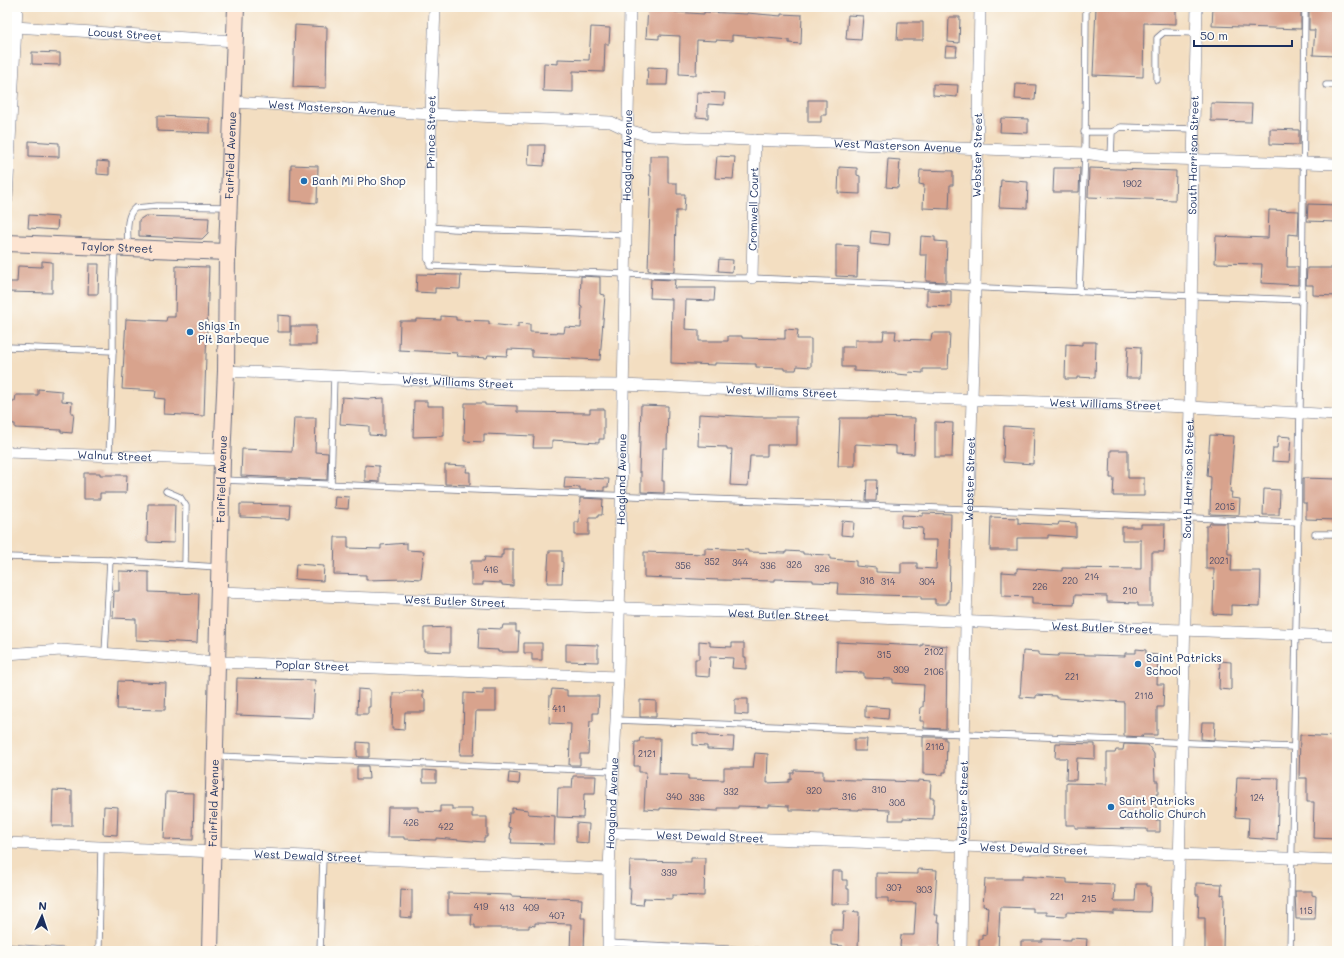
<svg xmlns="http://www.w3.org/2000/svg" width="1344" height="958" viewBox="0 0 1344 958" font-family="Mali,sans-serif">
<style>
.building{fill:#d8a38d}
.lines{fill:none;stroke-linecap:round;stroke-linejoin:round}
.service-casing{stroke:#676c81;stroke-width:7}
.minor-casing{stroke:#676c81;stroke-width:12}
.secondary-casing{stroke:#676c81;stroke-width:18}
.service{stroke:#fff;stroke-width:5.5}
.minor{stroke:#fff;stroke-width:11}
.secondary{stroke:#fde4d1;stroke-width:16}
.poi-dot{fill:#1f6fb2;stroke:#fdfcf7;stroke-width:1.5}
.labels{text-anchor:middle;stroke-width:4;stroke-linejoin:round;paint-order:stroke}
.number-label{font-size:9px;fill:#4a4c6a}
.street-label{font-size:11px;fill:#1b2f5e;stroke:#fdfcf7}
.poi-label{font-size:11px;fill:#1b2f5e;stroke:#fdfcf7;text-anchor:start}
</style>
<rect width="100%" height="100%" fill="#fdfcf7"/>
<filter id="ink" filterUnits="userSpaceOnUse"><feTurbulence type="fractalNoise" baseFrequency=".025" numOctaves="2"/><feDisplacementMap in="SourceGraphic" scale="8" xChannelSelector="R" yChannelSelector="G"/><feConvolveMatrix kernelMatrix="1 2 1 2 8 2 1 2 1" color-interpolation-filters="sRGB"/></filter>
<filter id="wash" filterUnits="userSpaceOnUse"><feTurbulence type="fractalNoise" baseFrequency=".012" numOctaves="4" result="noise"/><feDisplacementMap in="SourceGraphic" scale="16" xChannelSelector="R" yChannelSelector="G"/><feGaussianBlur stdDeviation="0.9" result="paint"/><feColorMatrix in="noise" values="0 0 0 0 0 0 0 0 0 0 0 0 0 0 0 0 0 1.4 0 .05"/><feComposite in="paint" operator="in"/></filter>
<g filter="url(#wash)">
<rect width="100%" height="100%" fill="#f3dec1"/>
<g id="blocks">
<!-- building -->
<g class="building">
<polygon points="1096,7 1176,7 1176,24 1144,23 1143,77 1093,75"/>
<polygon points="1213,7 1301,7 1301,29 1212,26"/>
<polygon points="1316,7 1337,7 1337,56 1313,55 1315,30 1309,30 1309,8"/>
<polygon points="648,8 676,10 675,12 704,14 704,12 747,14 747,13 781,16 781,14 802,15 801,44 789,43 789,40 732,35 732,41 716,40 716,41 697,40 696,75 679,74 680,36 659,35 659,39 646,38"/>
<polygon points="848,15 863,16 861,40 846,39"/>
<polygon points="949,17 960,17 959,43 948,42"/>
<polygon points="898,22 923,22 923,40 897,40"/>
<polygon points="295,25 327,27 326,88 293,87"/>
<polygon points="591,27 610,28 609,44 605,44 604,72 573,71 573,92 543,91 544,63 558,64 558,59 589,60"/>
<polygon points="946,46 957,47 956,56 945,56"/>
<polygon points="32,52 60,53 60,65 32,64"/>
<polygon points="648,67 668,68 667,85 647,85"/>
<polygon points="933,84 958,85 957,97 933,95"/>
<polygon points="1016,84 1036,85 1035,100 1015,99"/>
<polygon points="697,92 725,93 724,105 708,104 708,118 696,117"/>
<polygon points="808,100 826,100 826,115 821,115 821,122 808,122"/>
<polygon points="1211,103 1252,104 1251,122 1211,121"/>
<polygon points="157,116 210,118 210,133 157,131"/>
<polygon points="1001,118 1028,119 1028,133 1000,132"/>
<polygon points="1270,129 1299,130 1299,145 1270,144"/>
<polygon points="29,141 59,143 59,157 29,156"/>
<polygon points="529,145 545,145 544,166 528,165"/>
<polygon points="650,156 668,156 668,183 677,183 677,194 685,194 684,211 676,211 675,272 648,270 651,176 650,176"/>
<polygon points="717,156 735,157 733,179 715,178"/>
<polygon points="888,159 900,160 898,188 886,187"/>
<polygon points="97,161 109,162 109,175 97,174"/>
<polygon points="291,165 318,166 317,203 290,201"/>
<polygon points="839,167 857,168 857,175 860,176 860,194 838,193"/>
<polygon points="1054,168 1080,168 1079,192 1053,192"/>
<polygon points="1089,168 1176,171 1175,200 1088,197"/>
<polygon points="920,170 953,171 953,185 950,185 949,209 923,208 924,185 919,184"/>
<polygon points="1001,180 1028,182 1027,208 999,207"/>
<polygon points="1308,204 1337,205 1337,222 1307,221"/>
<polygon points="1269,210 1299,211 1298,235 1288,234 1287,267 1298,267 1298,285 1261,283 1262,264 1215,263 1216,236 1268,238"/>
<polygon points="29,215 58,217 57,230 28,228"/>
<polygon points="145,216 209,218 208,233 202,239 139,236 139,220"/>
<polygon points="871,231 890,233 889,246 870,244"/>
<polygon points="921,236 935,237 935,241 947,242 946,266 946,282 926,281 927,255 920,255"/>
<polygon points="836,245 858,246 857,277 836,276"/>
<polygon points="719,259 733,260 732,272 718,271"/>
<polygon points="42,261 52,262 52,293 7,292 7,282 17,282 18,266 42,267"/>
<polygon points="89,264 99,264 98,294 88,294"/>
<polygon points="176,266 209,267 204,416 164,414 165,399 155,398 156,391 122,389 126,319 166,321 167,317 175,317"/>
<polygon points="1307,268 1337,268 1337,296 1313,295 1313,285 1306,285"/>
<polygon points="417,274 461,275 460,289 435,288 435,293 416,292"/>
<polygon points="581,276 600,277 600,294 605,295 600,360 532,357 532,350 508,349 507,356 488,355 487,358 457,356 458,353 399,350 400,321 416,321 416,319 441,320 441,316 456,317 456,320 489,321 489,324 518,327 518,323 530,324 530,332 564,333 565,327 581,328 582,307 580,306"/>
<polygon points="651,279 675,280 674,288 715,288 714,301 686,300 685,329 699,330 699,341 728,341 728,336 742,336 742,338 785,339 785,329 798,330 797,339 811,339 811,367 797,366 796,370 784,370 784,368 756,367 756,364 715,363 715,365 671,363 672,299 650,298"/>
<polygon points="927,290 951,291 951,307 927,306"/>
<polygon points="278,315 290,316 290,332 278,332"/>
<rect x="291" y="326" width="25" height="19"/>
<polygon points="884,331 896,331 895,339 931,340 932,333 950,333 948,369 923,369 923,373 909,372 908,375 896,374 896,373 854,371 854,367 842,367 842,347 855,347 855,340 883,340"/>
<polygon points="1082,342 1096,342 1095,378 1077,377 1077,379 1065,379 1066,344 1082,345"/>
<polygon points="1128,346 1141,347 1140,378 1126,378"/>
<polygon points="38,389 62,391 62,401 72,402 71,413 74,413 72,433 61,432 61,430 15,428 15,424 7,423 7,401 15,401 16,395 38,395"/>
<polygon points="342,397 369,399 384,398 384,436 369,435 369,426 340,424"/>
<polygon points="414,401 427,401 427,406 444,406 444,436 413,437"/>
<polygon points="465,403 485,403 485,405 517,406 517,412 590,413 590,409 604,409 604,439 599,439 599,443 552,440 552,448 533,448 534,436 484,434 484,442 464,441"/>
<polygon points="641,405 668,406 667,448 663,448 662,481 664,481 664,493 641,492 641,472 639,472"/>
<polygon points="699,414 756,417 797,417 797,445 767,445 767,456 750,456 748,486 730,485 732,449 727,449 727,447 698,446"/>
<polygon points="868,417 915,418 914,454 896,453 896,446 855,444 855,466 838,466 840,418 868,418"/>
<polygon points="294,418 316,418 315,452 328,453 327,480 241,476 242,449 292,451"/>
<polygon points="935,422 953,423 952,457 935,457"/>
<polygon points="1004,426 1034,428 1033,464 1003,462"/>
<polygon points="1210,435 1234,436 1230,492 1232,492 1231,498 1240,499 1239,515 1210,514 1211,477 1207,476"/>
<polygon points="1278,436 1291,437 1289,462 1272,461 1273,448 1277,448"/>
<polygon points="1111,450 1128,450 1128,478 1144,478 1144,496 1113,496 1114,478 1110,478"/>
<polygon points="365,465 379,466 379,482 365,481"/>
<polygon points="445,465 467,466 466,472 470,472 470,485 445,484"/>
<polygon points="84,473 100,473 100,475 127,475 126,493 100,493 100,499 84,499"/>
<polygon points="565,477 609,479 608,487 604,487 604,491 580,490 580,487 564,488"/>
<polygon points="1303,478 1337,479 1337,520 1306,519 1306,503 1303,503"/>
<polygon points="867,480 877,480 876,501 866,501"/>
<polygon points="1264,489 1280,490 1279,515 1263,515"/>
<polygon points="335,496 349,497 348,509 334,508"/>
<polygon points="580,498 603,499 602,515 598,515 598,517 589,517 589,535 575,535 575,522 579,522"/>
<polygon points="148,504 175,504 174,543 147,542"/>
<polygon points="240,504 291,505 290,519 240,517"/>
<polygon points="923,513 951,514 949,602 947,602 947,604 935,604 935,599 921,599 921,596 837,594 838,583 813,582 813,580 775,579 775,581 720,580 644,577 644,552 705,554 705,548 748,550 748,552 786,553 786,551 803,552 803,554 830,555 830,559 856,561 856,566 876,568 876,572 901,573 901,563 917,563 917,568 936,569 937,540 922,540 923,528 901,527 902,515 923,516"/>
<polygon points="991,517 1018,518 1018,523 1058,525 1059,522 1076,523 1076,537 1048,535 1048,538 1017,538 1017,550 990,550"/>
<polygon points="842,521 854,522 853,536 841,535"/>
<polygon points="1210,523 1227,523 1228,554 1232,554 1231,571 1261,571 1260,606 1231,605 1231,615 1213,614 1214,569 1206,569 1206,526 1209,526"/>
<polygon points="1141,524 1165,524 1164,552 1152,552 1152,606 1138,606 1138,603 1107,602 1107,596 1075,595 1074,605 1032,604 1032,597 1002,596 1002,572 1017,573 1017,568 1062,571 1062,568 1141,569 1141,540 1122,540 1122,527 1141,527"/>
<polygon points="335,537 348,537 348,548 381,549 381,545 407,543 407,550 424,551 421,579 406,578 406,579 366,580 366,575 334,574"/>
<polygon points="503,549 513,549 513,586 502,585 502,583 483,582 483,585 471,585 471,561 484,561 485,557 501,558 501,555 503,555"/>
<polygon points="549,551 562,551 562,562 563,562 562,583 547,583"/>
<polygon points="296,564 324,566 323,581 295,579"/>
<polygon points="119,571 149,572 149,592 199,594 197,643 136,640 136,619 113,618 114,591 119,591"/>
<polygon points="503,625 516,625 516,632 519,632 518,652 498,652 498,650 478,649 479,628 502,629"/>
<polygon points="450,627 450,652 424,651 424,628"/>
<polygon points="699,641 710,642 710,646 732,647 732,643 744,643 744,657 746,657 746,669 732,668 733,658 710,657 709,677 695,676 695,659 699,659"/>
<polygon points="837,642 922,646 922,644 947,646 946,729 924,728 924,721 920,721 921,707 923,707 924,685 893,683 893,679 864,678 864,673 836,672"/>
<polygon points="524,643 542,643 542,660 532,660 532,653 524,653"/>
<polygon points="566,644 598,645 598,662 566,661"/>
<polygon points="1136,649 1146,650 1146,654 1158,655 1157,684 1164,684 1163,707 1157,707 1157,735 1141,735 1143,737 1124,736 1124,702 1056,698 1056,696 1036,695 1036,698 1020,697 1023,651 1039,652 1039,655 1058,656 1059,654 1125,656 1125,653 1136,653"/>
<polygon points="1220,661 1231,662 1231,689 1230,690 1219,689"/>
<polygon points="237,678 315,680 313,718 236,715"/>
<polygon points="118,681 166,683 165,710 117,709"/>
<polygon points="358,689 370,690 370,707 368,707 368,714 357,714"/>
<polygon points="483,689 496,689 496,711 476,711 474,755 460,755 461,738 463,738 464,693 483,694"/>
<polygon points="552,689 567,690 567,696 599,696 598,713 593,713 593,721 590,721 588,754 580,754 580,765 569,765 571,724 549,723 550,695 551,695"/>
<polygon points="405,691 423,691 423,698 425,699 425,712 405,712 404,730 392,729 393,693 404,693"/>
<polygon points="735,699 748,699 748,715 735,714"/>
<polygon points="640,700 656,701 656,717 640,717"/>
<polygon points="865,706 889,708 888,719 865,717"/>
<polygon points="1202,722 1215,722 1214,740 1201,739"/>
<polygon points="693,733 708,734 708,736 734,737 733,750 707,749 707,746 693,745"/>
<polygon points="1300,735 1337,737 1337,839 1313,838 1314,802 1307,802 1307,778 1299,778"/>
<polygon points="923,737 945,737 945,740 947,740 946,772 943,772 943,775 923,774"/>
<polygon points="640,738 660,738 659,774 688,775 688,779 724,780 724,768 753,768 755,753 768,754 767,783 789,782 789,779 791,780 791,773 794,773 794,770 823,771 823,779 918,782 918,780 931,781 930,798 934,798 933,819 903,818 903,820 889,820 890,810 859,809 859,810 819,809 819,811 802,810 789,810 789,806 769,805 769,807 738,806 738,808 718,808 718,811 683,809 660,808 660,810 644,809 646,772 639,772 639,766 634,766 635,742 639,742"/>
<polygon points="854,739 867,739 866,751 854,751"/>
<polygon points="357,742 369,743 369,757 358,757 357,755"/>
<polygon points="1056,743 1095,744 1095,759 1077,758 1076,780 1066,780 1067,758 1055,758"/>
<polygon points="1124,744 1148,745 1154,754 1155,781 1158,781 1158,794 1156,794 1156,820 1160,820 1160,832 1147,832 1147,829 1075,828 1075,825 1066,825 1066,783 1107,784 1107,753 1115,753 1116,750 1123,750"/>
<polygon points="357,766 368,766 369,779 357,779"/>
<polygon points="423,770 436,771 436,782 423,782"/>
<polygon points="509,773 520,774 519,784 508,783"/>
<polygon points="573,776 596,776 595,794 584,794 583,818 557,817 558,788 572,788"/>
<polygon points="1237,777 1279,778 1277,840 1248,838 1249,818 1235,817"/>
<polygon points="53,790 72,791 72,826 52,826"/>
<polygon points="166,792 194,793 193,840 164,839"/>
<polygon points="104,806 118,807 117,835 103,834"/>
<polygon points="440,806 452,806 452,809 472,809 472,817 487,817 487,837 484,837 484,842 436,838 436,840 404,839 404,837 387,837 388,807 418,807 418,811 440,812"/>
<polygon points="512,808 528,810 528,814 555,816 554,844 511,843 512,839 510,839 511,828 508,827 509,813 512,813"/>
<polygon points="576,823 589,824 588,843 576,842"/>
<polygon points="691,858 705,858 704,896 672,895 672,899 644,898 643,905 630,904 631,889 629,889 630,861 691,862"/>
<polygon points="918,869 937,870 934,915 938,915 937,922 940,922 939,951 917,951 917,948 900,947 901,935 914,935 916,903 888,902 888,898 876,898 876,873 918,874"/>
<polygon points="832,871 842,871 842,880 847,880 847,889 849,889 849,904 831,904"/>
<polygon points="1022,876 1067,879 1067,883 1115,885 1114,901 1135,901 1136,884 1147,884 1147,886 1150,886 1150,893 1151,893 1150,912 1114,911 1114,914 1066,912 1066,916 1046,915 1046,912 1033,912 1033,908 1000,907 998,951 979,950 979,939 982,939 982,934 986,935 988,907 983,906 985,879 1022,879"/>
<polygon points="1196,883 1222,884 1221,895 1224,894 1223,951 1205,951 1205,918 1198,918 1199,895 1196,895"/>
<polygon points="401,889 412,890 412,918 400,917"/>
<polygon points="1295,891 1312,891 1312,895 1316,896 1315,919 1296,919"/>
<polygon points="448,893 511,895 511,896 582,899 581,918 585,918 584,951 570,951 571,924 535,923 535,926 529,925 529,928 475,928 475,925 471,925 472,914 448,914"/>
<polygon points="844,911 859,912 858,951 843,951 843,946 831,945 831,930 843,930"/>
<polygon points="1071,938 1087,939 1086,951 1021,951 1021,941 1042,941 1042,939 1071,940"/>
</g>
</g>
</g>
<g filter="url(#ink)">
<use href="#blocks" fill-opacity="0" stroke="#676c81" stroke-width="1"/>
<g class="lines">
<!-- service casing -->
<g class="service-casing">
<g id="service">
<polyline points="1157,80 1157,38 1164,32 1196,33"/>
<polyline points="1326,85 1337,85"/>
<polyline points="1084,132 1112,132"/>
<polyline points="1111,157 1112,132 1121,127 1194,129"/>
<polyline points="430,227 454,229 530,231 626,235"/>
<path d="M128,246c0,-12 -3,-30 7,-38l22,-2 70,1"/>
<path d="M430,258v8l295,12h27c183,8 367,16 550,22"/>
<polyline points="1079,292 1085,153 1086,7"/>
<polyline points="7,347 113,351 109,456"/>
<polyline points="113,351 113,287 115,250"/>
<polyline points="222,480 1298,522"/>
<polyline points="331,485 334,376"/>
<polyline points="166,491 180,497 186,506 185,565"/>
<polyline points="1315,534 1337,534"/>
<polyline points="7,557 110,560"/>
<polyline points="105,653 110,560 218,567"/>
<polyline points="616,720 1293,747"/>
<polyline points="217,756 613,771"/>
<polyline points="608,943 771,951"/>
<polyline points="7,947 63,951"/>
<polyline points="97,951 99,947 101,847"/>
<polyline points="320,951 323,857"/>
<polyline points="1290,951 1302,300 1305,7"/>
</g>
</g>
<!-- minor casing -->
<g class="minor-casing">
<g id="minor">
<path id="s1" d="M15,27l220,14"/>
<path id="s2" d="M233,102l198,12 180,8 17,8 21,6 436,17 26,4 226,7"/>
<polyline points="7,199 17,7"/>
<path id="s3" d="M430,258l1,-144 4,-107"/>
<path id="s4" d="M752,278l3,-138"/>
<path id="s5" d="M226,371l272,13 124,1 334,14 234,8 147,8"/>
<path id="s6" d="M7,452l215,8"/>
<path id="s7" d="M220,592c372,14 744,32 1117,44"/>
<path id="s8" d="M7,654l54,-4 157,12 400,15"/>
<path id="s9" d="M611,833l726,27"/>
<path id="s10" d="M7,843l602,26"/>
<path id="s11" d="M608,951l1,-82 9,-192 12,-670"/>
<path id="s12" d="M961,951l5,-329 9,-335 5,-280"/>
<path id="s13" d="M1177,951l13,-544 3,-247 4,-153"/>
</g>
</g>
<!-- secondary casing -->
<g class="secondary-casing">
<g id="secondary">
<path id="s14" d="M7,243l220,9"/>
<path id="s15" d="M210,951l12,-491 4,-89 1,-119 9,-245"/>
</g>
</g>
<!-- service -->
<use href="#service" class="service"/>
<!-- minor -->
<use href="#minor" class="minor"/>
<!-- secondary -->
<use href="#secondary" class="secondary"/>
</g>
</g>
<!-- markers -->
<g class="poi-dot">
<circle cx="304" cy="181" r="4"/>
<circle cx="190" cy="332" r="4"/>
<circle cx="1138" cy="664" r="4"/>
<circle cx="1111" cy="807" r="4"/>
</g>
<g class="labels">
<!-- number labels -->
<g class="number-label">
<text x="1132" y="187">1902</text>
<text x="1225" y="510">2015</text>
<text x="1219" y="564">2021</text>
<text x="712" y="565">352</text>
<text x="740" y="566">344</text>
<text x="794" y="568">328</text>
<text x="683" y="569">356</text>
<text x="768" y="569">336</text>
<text x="822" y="572">326</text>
<text x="491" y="573">416</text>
<text x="1092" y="580">214</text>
<text x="867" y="584">318</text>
<text x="1070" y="584">220</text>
<text x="888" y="585">314</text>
<text x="927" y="585">304</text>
<text x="1040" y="590">226</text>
<text x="1130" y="594">210</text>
<text x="934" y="655">2102</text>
<text x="884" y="658">315</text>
<text x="901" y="673">309</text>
<text x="934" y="675">2106</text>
<text x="1072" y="680">221</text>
<text x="1144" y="699">2118</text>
<text x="559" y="712">411</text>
<text x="935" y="750">2118</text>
<text x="647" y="757">2121</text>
<text x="879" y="793">310</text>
<text x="814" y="794">320</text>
<text x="731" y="795">332</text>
<text x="674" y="800">340</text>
<text x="849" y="800">316</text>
<text x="697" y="801">336</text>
<text x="1257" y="801">124</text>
<text x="897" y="806">308</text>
<text x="411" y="826">426</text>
<text x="446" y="830">422</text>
<text x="669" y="876">339</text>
<text x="894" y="891">307</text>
<text x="924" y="893">303</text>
<text x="1057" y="900">221</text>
<text x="1089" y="902">215</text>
<text x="481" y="910">419</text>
<text x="507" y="911">413</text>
<text x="531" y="911">409</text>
<text x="1306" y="914">115</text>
<text x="557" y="919">407</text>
</g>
<!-- street labels -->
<g class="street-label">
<text dy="4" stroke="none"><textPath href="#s1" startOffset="110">Locust Street</textPath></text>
<text dy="4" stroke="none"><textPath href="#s2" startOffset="99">West Masterson Avenue</textPath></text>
<text dy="4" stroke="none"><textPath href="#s3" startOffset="126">Prince Street</textPath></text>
<text dy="4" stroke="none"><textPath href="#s2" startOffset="668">West Masterson Avenue</textPath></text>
<text dy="4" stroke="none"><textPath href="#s15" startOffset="796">Fairfield Avenue</textPath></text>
<text dy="4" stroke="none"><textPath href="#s11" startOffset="796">Hoagland Avenue</textPath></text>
<text dy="4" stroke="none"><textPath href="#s12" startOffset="796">Webster Street</textPath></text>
<text dy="4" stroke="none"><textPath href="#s13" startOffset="796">South Harrison Street</textPath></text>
<text dy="4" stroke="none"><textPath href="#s4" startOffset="69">Cromwell Court</textPath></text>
<text dy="4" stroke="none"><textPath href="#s14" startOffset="110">Taylor Street</textPath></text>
<text dy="4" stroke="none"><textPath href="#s5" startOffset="232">West Williams Street</textPath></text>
<text dy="4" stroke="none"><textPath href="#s5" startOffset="556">West Williams Street</textPath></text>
<text dy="4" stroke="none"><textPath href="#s5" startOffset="880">West Williams Street</textPath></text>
<text dy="4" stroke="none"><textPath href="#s6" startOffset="108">Walnut Street</textPath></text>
<text dy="4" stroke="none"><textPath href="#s15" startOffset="472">Fairfield Avenue</textPath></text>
<text dy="4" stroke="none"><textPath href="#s11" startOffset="472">Hoagland Avenue</textPath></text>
<text dy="4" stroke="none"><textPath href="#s12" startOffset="472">Webster Street</textPath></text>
<text dy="4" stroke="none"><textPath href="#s13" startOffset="472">South Harrison Street</textPath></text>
<text dy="4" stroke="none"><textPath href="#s7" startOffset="235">West Butler Street</textPath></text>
<text dy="4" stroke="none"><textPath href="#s7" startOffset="559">West Butler Street</textPath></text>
<text dy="4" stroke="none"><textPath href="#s7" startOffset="883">West Butler Street</textPath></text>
<text dy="4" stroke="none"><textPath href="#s8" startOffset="306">Poplar Street</textPath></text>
<text dy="4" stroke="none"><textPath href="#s15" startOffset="148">Fairfield Avenue</textPath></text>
<text dy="4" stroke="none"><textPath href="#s11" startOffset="148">Hoagland Avenue</textPath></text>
<text dy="4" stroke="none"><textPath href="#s12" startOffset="148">Webster Street</textPath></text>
<text dy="4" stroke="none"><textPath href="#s9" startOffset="99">West Dewald Street</textPath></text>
<text dy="4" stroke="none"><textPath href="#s9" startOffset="423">West Dewald Street</textPath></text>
<text dy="4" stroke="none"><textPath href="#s10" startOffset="301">West Dewald Street</textPath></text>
</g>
<!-- poi labels -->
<g class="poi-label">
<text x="312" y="185">Banh Mi Pho Shop</text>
<text x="198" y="330">Shigs In<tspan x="198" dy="13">Pit Barbeque</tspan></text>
<text x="1146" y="662">Saint Patricks<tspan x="1146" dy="13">School</tspan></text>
<text x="1119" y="805">Saint Patricks<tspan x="1119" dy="13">Catholic Church</tspan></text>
</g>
</g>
<!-- margin -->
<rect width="1344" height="958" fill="none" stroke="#fdfcf7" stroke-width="24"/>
<!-- north arrow -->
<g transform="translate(42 916) rotate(3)" stroke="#fdfcf7" stroke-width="3" paint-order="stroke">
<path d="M0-3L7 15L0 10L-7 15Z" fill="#1b2f5e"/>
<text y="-6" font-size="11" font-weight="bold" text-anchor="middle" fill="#1b2f5e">N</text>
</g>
<!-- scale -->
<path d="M1194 40v6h98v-6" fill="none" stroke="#1b2f5e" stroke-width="2"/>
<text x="1200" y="40" font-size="12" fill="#1b2f5e" stroke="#fdfcf7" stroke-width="3" paint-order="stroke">50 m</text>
</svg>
